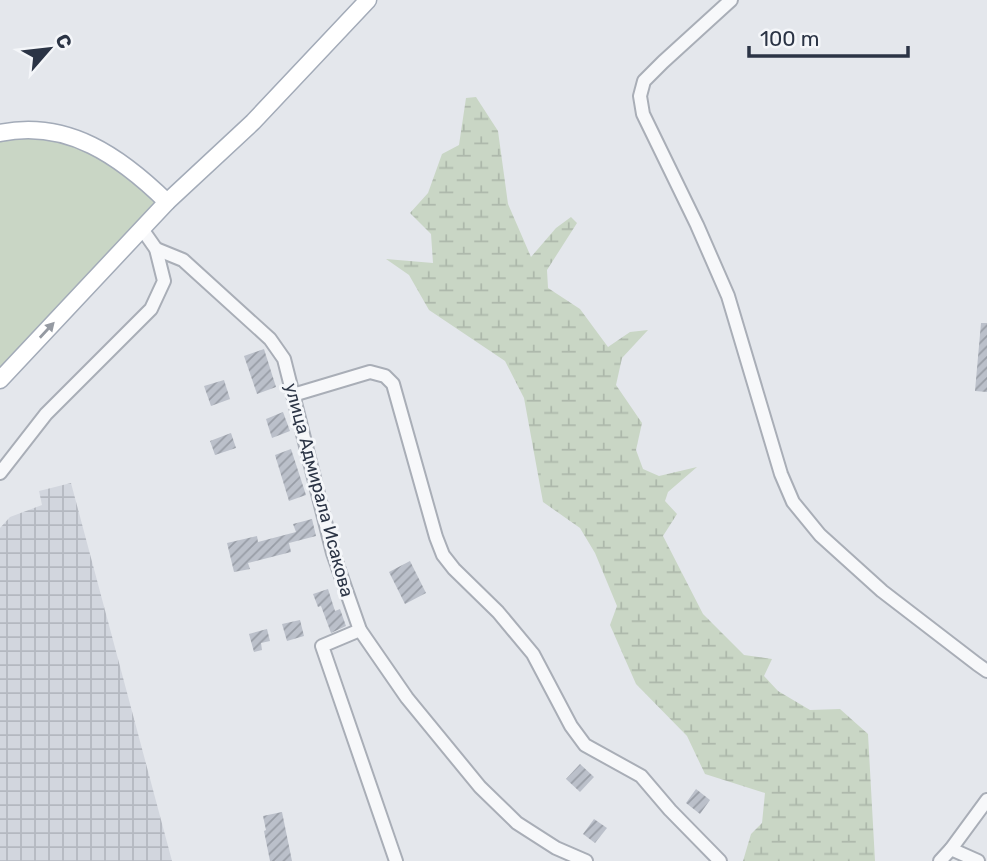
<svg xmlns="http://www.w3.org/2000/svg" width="987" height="861" viewBox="0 0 987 861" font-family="Rubik,sans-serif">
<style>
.industrial{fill:url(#industrial-grid)}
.green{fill:#c9d6c5}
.wetland{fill:url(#wetland-marsh)}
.building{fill:url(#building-hatch)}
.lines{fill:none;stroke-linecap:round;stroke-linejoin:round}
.minor-casing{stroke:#a9aeb7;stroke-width:16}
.major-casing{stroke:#a3abb8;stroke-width:19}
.minor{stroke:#f7f8fa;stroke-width:12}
.major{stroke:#fff;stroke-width:16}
.oneway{fill:#959aa2}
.labels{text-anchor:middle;stroke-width:6;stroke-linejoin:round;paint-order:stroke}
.street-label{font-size:18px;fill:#2b3445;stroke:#f4f6f9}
</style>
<defs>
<pattern id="industrial-grid" width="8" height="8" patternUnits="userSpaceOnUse" patternTransform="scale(1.75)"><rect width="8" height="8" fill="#d2d6de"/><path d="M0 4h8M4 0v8" fill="none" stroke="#b4b8c0"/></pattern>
<pattern id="wetland-marsh" width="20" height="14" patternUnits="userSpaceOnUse" patternTransform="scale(1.75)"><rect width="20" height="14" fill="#c9d6c5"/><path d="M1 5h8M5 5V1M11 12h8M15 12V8" fill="none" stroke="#adb8ab"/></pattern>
<pattern id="building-hatch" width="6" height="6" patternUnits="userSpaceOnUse" patternTransform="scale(1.75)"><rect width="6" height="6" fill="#bbc0ca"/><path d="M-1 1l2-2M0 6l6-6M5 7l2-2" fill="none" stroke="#989da6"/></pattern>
</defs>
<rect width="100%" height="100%" fill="#e4e7ec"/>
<!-- industrial -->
<polygon class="industrial" points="71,483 172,861 0,861 0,528 10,517 42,505 39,491"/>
<!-- green -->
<polygon class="green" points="10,135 84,144 163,202 0,375 0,136"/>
<!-- wetland -->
<polygon class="wetland" points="476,97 498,131 508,204 531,257 556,228 571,217 577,223 547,270 548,288 580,309 608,347 630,332 648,330 622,358 616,385 642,423 636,450 643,469 659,476 697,467 668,492 665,501 677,514 663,536 703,614 744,655 772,659 764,676 778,691 810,710 840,709 868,734 875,861 743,861 751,834 762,823 765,793 705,774 687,736 636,684 610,625 617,606 595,553 580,528 543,502 524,398 505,361 429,310 409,275 386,259 433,263 431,234 410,213 428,193 442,154 459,145 466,98"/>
<!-- building -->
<g class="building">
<polygon points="981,323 987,323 987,392 975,391"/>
<polygon points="264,349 276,387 257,394 244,356"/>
<polygon points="224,380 230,399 211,406 204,386"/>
<polygon points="283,412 290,431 272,438 266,419"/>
<polygon points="231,433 236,448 215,455 210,441"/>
<polygon points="291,449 306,495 289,501 275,455"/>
<polygon points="312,519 316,536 289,543 291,552 248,563 250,569 234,572 227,543 257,536 258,542 296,532 293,524"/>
<polygon points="410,561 426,593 405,604 389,572"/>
<polygon points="328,589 335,611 340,609 346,626 331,633 321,606 318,607 313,594"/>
<polygon points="300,620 304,636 287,641 282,624"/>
<polygon points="267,629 270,641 261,643 262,650 254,652 249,634"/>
<polygon points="580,764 594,777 580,792 566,779"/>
<polygon points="696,789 710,800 700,814 686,803"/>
<polygon points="282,812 292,861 270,861 264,831 266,830 263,816"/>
<polygon points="594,819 607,828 595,843 583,834"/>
</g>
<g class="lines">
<!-- minor casing -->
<g class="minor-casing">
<g id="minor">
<polyline points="731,0 663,62 644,81 640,96 643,114 697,225 728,296 781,474 793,502 820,535 882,591 977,664 987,671"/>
<polyline points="156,249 183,260 270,339 284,359 333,553 360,630 407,698 480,787 517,823 556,848 586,861"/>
<polyline points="293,395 370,372 385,376 393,384 436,537 443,555 454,569 498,612 533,654 571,726 585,745 641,776 670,810 720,861"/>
<polyline points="0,473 46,414 151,309 164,281 156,249 142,229"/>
<polyline points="360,630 322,646 396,861"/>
<polyline points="951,849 978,861"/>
<polyline points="940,861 951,849 987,800"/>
</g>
</g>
<!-- major casing -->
<g class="major-casing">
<g id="major">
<path d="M0,133c68,-14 121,24 167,69"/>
<polyline points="0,380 167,202 253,122 368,0"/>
</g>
</g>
<!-- minor -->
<use href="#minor" class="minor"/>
<!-- major -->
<use href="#major" class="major"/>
</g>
<!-- one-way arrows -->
<defs><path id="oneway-solid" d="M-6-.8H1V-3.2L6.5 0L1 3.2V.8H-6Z" transform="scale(1.75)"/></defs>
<use class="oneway" href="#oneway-solid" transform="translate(47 330) rotate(-47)"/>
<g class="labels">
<!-- street labels -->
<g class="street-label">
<text transform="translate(319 490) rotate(75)" y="6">улица Адмирала Исакова</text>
</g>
</g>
<!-- north arrow -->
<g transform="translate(49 49) rotate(62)" stroke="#f4f6f9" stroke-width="5" paint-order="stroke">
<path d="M0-5L12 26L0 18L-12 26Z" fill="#2b3445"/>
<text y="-10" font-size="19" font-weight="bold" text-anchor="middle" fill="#2b3445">С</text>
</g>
<!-- scale -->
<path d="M749 46v10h159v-10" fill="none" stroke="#2b3445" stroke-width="3.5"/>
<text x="760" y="46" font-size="21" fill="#2b3445" stroke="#f4f6f9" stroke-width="5" paint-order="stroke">100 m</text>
</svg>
